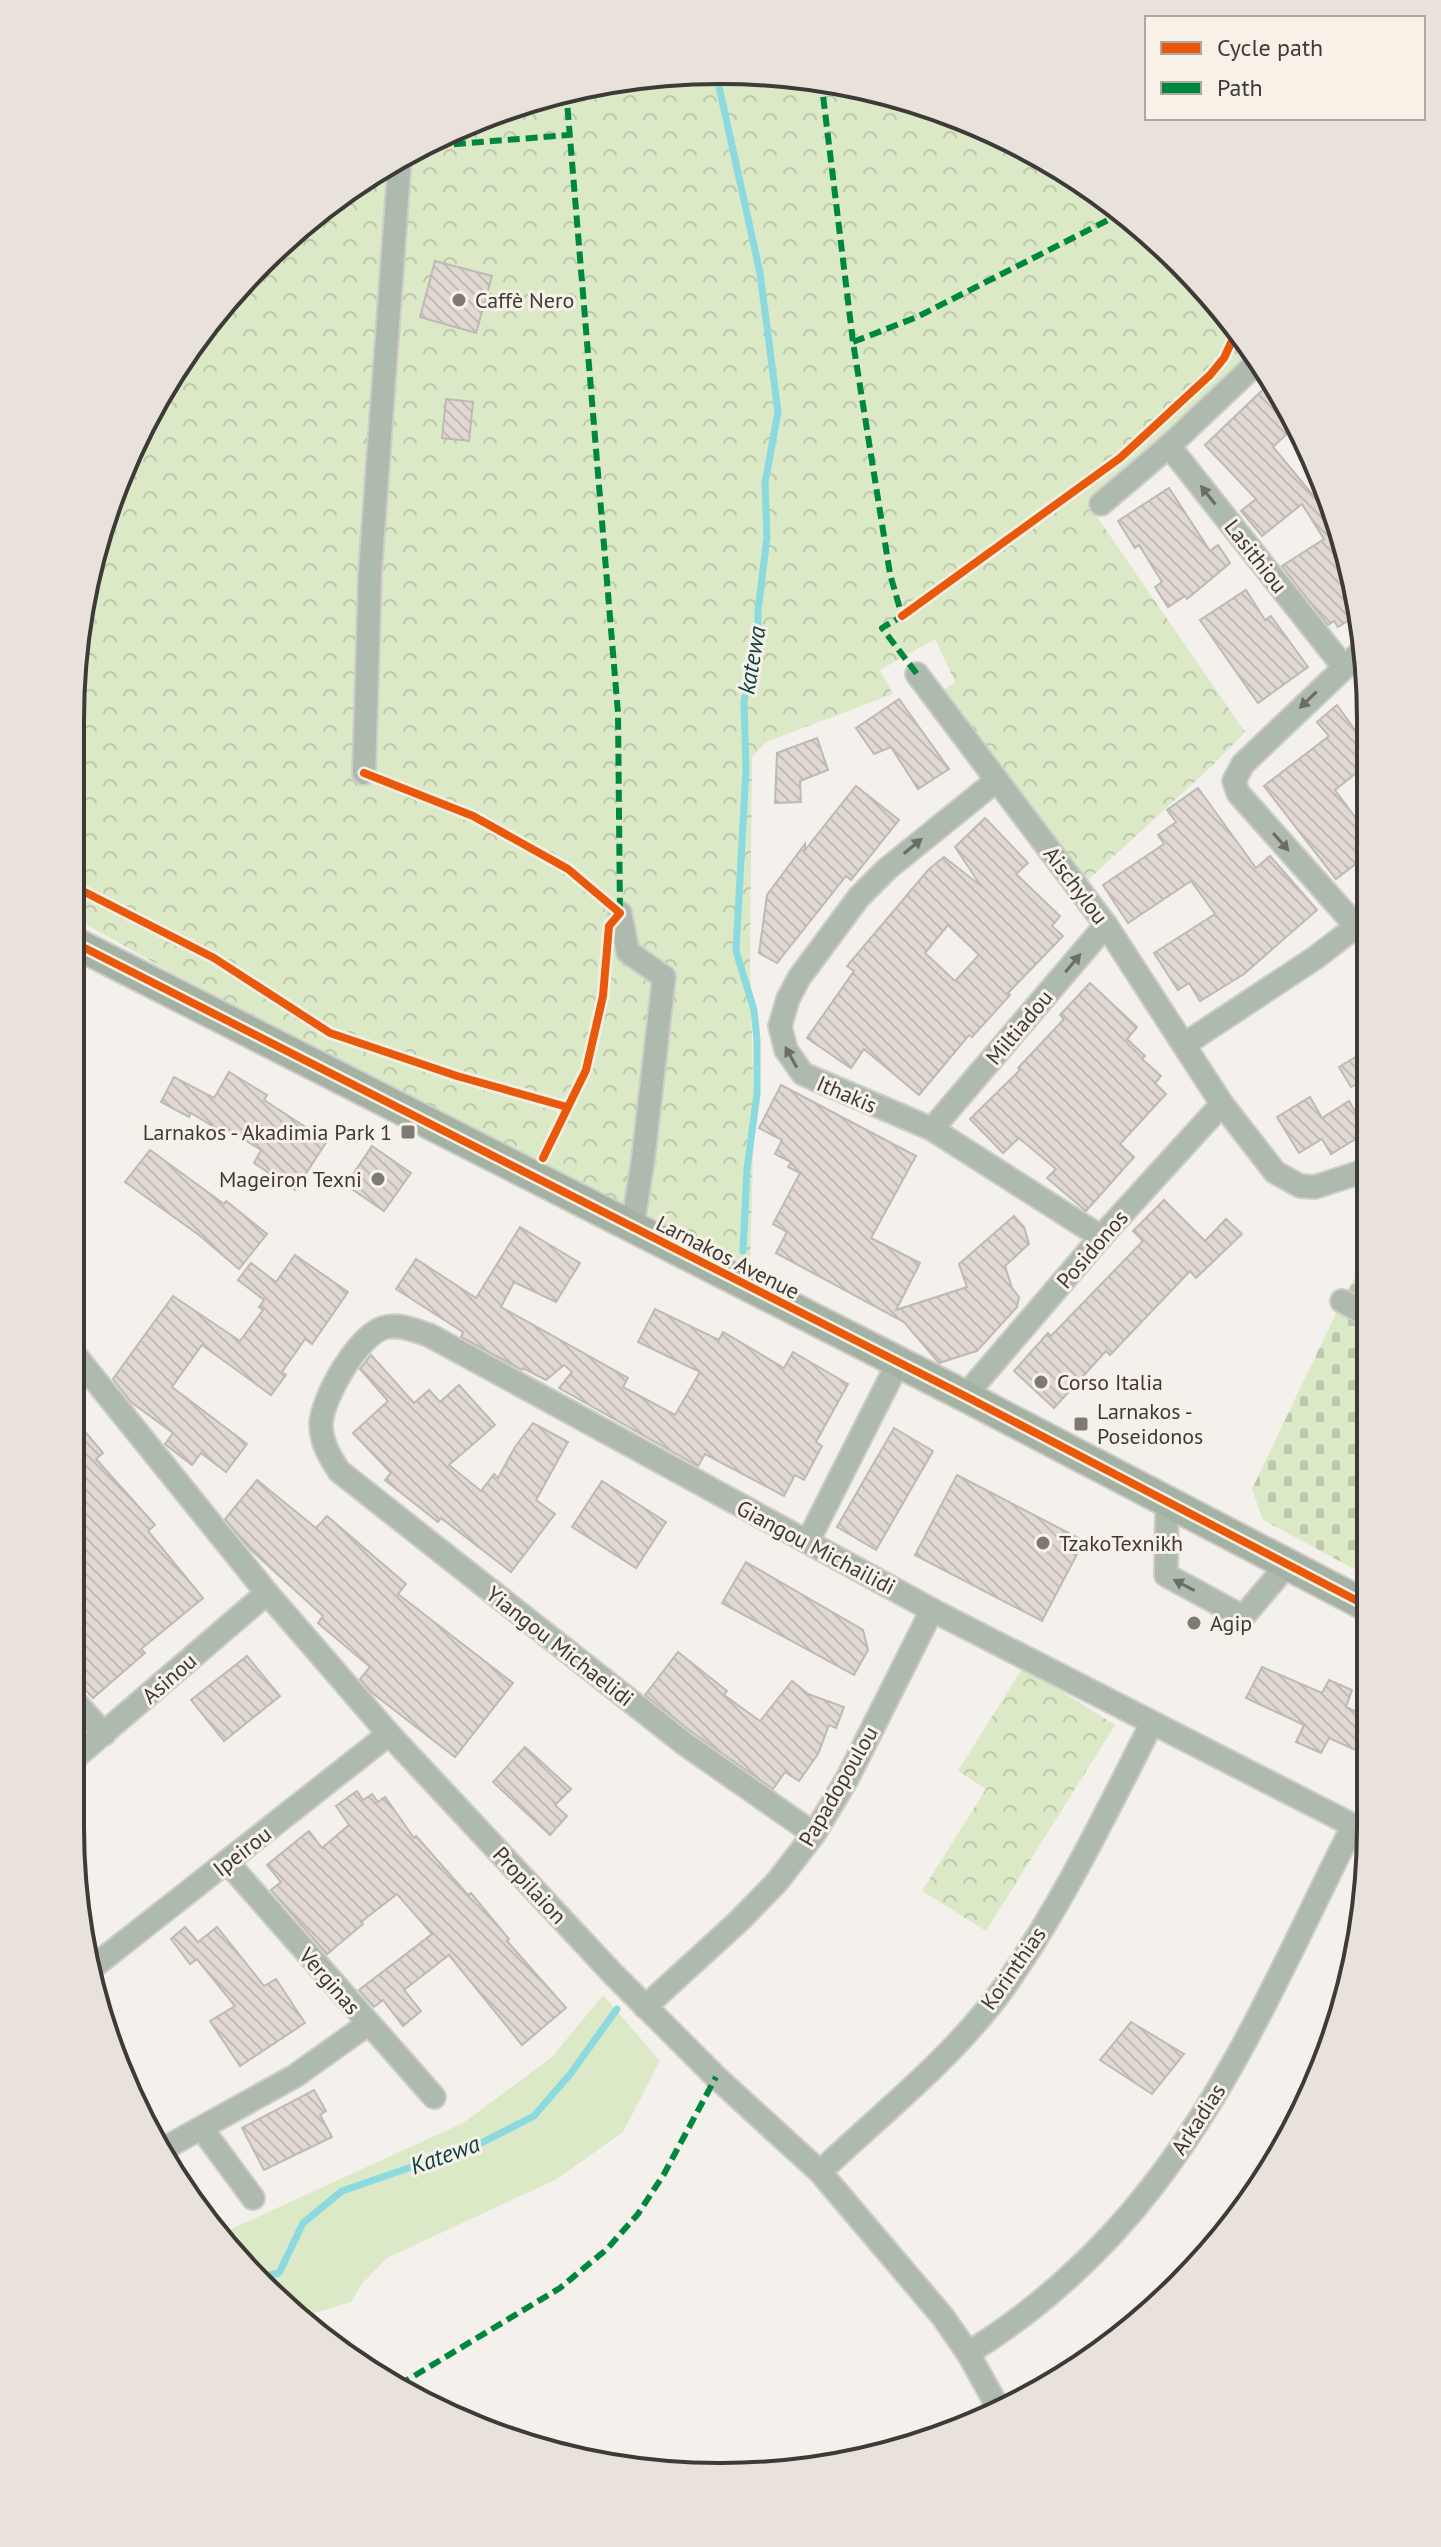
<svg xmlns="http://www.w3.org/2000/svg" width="1441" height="2547" viewBox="0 0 1441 2547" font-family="'PT Sans',sans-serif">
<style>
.green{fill:#dbe9c7}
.forest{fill:url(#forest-crowns)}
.cemetery{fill:url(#cemetery-stones)}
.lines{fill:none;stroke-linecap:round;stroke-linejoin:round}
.stream{stroke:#8adadf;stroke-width:7}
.building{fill:url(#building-back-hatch);stroke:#bcbab6;stroke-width:2;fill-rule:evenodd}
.minor-casing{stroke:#cfccc9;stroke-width:26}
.major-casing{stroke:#cfccc9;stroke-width:34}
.minor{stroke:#afbaae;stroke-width:22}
.major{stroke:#a3b2a2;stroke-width:30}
.quiet{stroke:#00873e;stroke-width:6;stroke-dasharray:12 6;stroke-linecap:butt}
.cycleway-casing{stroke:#f8f1e8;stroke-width:13}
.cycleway{stroke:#e8590c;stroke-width:8}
.oneway{fill:#6b6d67}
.poi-dot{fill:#7d7a76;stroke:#f8f1e8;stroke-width:3}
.labels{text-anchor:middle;stroke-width:6;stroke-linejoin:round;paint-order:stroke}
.poi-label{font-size:22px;fill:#3d3a37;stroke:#f8f1e8;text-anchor:start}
.street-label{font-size:22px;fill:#3d3a37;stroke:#f8f1e8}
.water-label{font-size:24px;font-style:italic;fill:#073f43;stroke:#f8f1e8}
.rim{fill:none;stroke:#3d3a37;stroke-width:4}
</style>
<defs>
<pattern id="forest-crowns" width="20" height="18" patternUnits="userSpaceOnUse" patternTransform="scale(2)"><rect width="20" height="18" fill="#dbe9c7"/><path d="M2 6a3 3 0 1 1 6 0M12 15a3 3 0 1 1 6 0" fill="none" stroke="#bdc9ac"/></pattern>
<pattern id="cemetery-stones" width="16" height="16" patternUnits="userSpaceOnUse" patternTransform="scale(2)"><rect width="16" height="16" fill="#dbe9c7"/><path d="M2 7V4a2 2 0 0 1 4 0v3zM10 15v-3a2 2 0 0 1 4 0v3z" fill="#bdc9ac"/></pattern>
<pattern id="building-back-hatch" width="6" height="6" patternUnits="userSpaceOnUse" patternTransform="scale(2)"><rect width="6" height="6" fill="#e1d9d1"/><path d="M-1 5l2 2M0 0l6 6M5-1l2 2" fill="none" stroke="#c2bbb4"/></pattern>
</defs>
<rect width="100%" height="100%" fill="#f4f0ec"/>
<!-- green -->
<polygon class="green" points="603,1995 660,2061 623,2132 557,2179 387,2258 361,2285 351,2302 304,2316 218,2235 463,2123 552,2057"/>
<!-- forest -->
<g class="forest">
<polygon points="678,71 806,76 930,105 1046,157 1180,260 1256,353 1089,505 1245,732 1212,766 1079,888 938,694 955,682 935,639 880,670 893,694 766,742 752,757 750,959 754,1118 750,1266 486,1137 242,1012 71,916 71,678 104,512 157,395 232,291 325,204 433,137 553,92"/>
<polygon points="1023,1667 1115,1725 986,1931 922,1891 986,1789 958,1771"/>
</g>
<!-- cemetery -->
<polygon class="cemetery" points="1368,1254 1369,1577 1263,1520 1252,1489 1342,1301"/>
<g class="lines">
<!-- stream -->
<g class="stream">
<polyline points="716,73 760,273 778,412 765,483 767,537 758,611 758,648 744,701 746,770 736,951 754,1010 757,1040 757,1094 747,1169 743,1251"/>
<polyline points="262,2277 279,2273 303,2223 342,2191 481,2143 534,2116 571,2073 617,2009"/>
</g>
</g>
<!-- building -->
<g class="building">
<polygon points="435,261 492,276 476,333 420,317"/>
<polygon points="1272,381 1295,426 1273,447 1332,518 1337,514 1360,613 1338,627 1334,621 1328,625 1282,566 1324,539 1302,504 1262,536 1241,511 1256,499 1205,445"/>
<polygon points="446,399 473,402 469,441 442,438"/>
<polygon points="1169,488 1210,551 1218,545 1230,563 1187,599 1185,596 1168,607 1155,587 1162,582 1139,545 1135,548 1118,521"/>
<polygon points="1246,590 1265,620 1271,616 1308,667 1258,703 1200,620"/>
<polygon points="899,699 949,769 918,789 891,747 874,754 856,728"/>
<polygon points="1337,705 1366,745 1366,765 1335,790 1366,832 1366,856 1336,879 1264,786 1329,736 1317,722"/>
<polygon points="817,738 828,770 800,781 801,802 775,803 777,753"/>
<polygon points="856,786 899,820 851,880 846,876 777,963 759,953 767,895 805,844 805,850"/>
<polygon points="1198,788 1256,868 1270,856 1317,910 1244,974 1200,1001 1189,983 1178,990 1154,953 1215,914 1191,881 1128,923 1103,885 1164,844 1158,835 1176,822 1167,810"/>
<path d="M985,818l43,45 -12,11 44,42 -8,10 11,10 -55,57 2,2 -38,42 -3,-2 -50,60 -55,-46 -13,19 -44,-30 47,-67 -7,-5 82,-97 15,-12 37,29 -26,-39zM948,925l31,30 -24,26 -30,-28z"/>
<polygon points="1090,983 1137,1027 1127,1039 1145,1056 1142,1059 1161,1076 1155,1083 1166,1094 1120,1144 1134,1157 1086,1211 1047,1178 1056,1169 1019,1138 1003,1153 970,1119 1020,1070 1018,1068 1064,1019 1060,1015"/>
<polygon points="1367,1050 1367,1078 1351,1087 1339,1067"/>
<polygon points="229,1072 267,1095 264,1100 327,1141 295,1190 254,1163 261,1150 222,1126 219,1130 191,1113 189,1117 161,1102 174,1077 214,1098"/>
<polygon points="781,1085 916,1156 871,1238 920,1263 896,1310 967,1287 959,1264 1014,1216 1024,1227 1029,1244 1005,1266 1012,1288 1019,1297 1017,1307 977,1351 939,1363 904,1322 776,1253 787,1232 773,1224 800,1173 788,1167 791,1162 775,1154 782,1140 759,1128"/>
<polygon points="1310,1097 1322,1118 1349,1101 1367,1132 1331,1154 1322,1139 1299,1153 1277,1117"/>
<polygon points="372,1146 411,1173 384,1211 346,1185"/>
<polygon points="150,1150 224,1204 226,1201 267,1234 239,1269 199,1235 125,1182"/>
<polygon points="1164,1200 1205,1241 1226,1219 1242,1234 1196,1278 1190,1271 1110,1355 1106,1351 1054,1408 1014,1371 1048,1333 1051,1336 1143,1241 1133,1231"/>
<polygon points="520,1227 580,1263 556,1302 514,1282 501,1307 628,1378 623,1387 675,1415 700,1372 638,1342 655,1309 719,1340 723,1332 784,1368 793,1352 848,1384 816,1442 822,1446 804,1480 795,1475 784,1496 705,1454 698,1466 559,1388 572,1372 564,1365 546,1380 523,1368 522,1370 461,1337 463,1332 396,1289 416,1259 476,1298"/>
<polygon points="295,1255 348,1292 312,1344 305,1339 282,1372 286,1375 271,1395 202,1345 172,1387 247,1444 226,1472 201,1453 192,1465 165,1444 173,1433 131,1402 113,1379 173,1296 240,1341 263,1310 259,1307 264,1300 238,1280 251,1263 276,1282"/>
<polygon points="371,1355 414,1403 429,1390 440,1402 459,1385 495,1425 449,1465 481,1491 494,1474 498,1478 515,1447 533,1423 568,1442 536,1500 555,1514 511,1572 441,1518 438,1522 385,1480 391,1473 353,1433 388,1401 360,1369"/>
<polygon points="70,1414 103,1453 96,1459 155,1525 148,1531 203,1598 141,1649 145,1653 93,1698 70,1673"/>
<polygon points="894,1428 933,1451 876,1550 837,1527"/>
<polygon points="957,1475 1084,1541 1042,1621 915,1555"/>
<polygon points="257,1480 316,1528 327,1516 406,1584 398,1594 513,1683 455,1757 371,1692 360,1679 370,1667 318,1623 323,1616 250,1549 225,1519"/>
<polygon points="602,1481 666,1522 636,1568 572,1527"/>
<polygon points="746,1562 863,1630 868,1650 854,1675 722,1603"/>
<polygon points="678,1652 727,1691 724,1695 760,1721 792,1681 808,1694 844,1707 836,1728 829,1725 818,1754 799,1781 785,1772 773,1789 693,1733 645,1695"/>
<polygon points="247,1656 280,1696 224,1741 191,1700"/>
<polygon points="1262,1667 1322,1693 1329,1680 1352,1690 1346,1707 1369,1718 1369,1756 1329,1738 1321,1753 1296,1742 1304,1725 1246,1698"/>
<polygon points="525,1747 571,1789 555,1805 567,1816 550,1835 493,1782"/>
<polygon points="357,1791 363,1800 372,1794 378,1802 385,1797 414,1838 416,1836 468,1895 471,1893 509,1939 507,1941 566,2008 522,2045 449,1955 404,1990 421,2011 403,2026 383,2000 374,2007 359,1990 432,1934 397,1894 361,1922 363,1924 327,1954 271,1890 281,1882 267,1865 309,1831 322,1848 349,1825 336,1806"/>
<polygon points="185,1927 198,1942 217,1927 264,1986 276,1979 305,2023 240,2066 210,2021 235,2006 197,1959 190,1964 171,1939"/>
<polygon points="1131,2022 1184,2054 1152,2094 1100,2060"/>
<polygon points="314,2090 326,2111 320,2115 332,2137 264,2170 242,2128"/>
</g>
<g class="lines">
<!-- minor casing -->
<g class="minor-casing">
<g id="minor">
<polyline points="1169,446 1343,666"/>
<polyline points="1101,504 1169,446 1261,359"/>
<polyline points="917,674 1106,925 1222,1104 1275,1172 1300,1186 1315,1187 1367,1170"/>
<polyline points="364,773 370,573 400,157"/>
<polyline points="997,780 887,869 859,897 799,978 788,999 780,1026 786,1050 803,1074 932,1129 1101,1237"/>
<polyline points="620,913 628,952 664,977 643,1160 632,1229"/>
<polyline points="1357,927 1238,793 1234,781 1243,764 1366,647"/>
<polyline points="1185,1044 1315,958 1366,919"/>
<polyline points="932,1129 1106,925"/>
<polyline points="1342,1301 1368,1315"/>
<polyline points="71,1350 267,1593 389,1734 613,1974 716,2077 820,2172 943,2317 968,2353 999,2409"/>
<polyline points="965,1396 1101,1237 1222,1104"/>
<polyline points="1167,1502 1166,1575 1243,1617 1287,1565"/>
<polyline points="808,1541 898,1363"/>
<polyline points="70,1696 104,1734"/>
<polyline points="70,1762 267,1593"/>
<path d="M814,1834l-129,-90 -346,-273c-9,-14 -18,-29 -18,-46 0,-26 39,-94 66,-98 14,-3 29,4 42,8l503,275 438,224"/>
<polyline points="228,1863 434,2097"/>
<polyline points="93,1967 389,1734"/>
<polyline points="645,2007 739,1921 777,1882 814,1834 847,1779 932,1610"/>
<polyline points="202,2129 253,2198"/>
<polyline points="165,2148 295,2076 368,2024"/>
<path d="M820,2172c63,-60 137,-117 187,-189 57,-82 100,-172 145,-260"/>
<path d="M968,2353c70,-43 134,-101 184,-166 85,-109 139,-239 201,-361"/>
</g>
</g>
<!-- major casing -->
<g class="major-casing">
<polyline id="major" points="71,941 965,1396 1369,1607"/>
</g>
<!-- minor -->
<use href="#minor" class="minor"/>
<!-- major -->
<use href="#major" class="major"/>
<!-- quiet -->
<g class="quiet">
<polyline points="821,79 853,342 890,574 902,616 882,628 917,674"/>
<polyline points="566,90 618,713 620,913"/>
<polyline points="418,147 569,135"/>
<polyline points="853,342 917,317 1120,214"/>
<polyline points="399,2385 560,2288 607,2249 638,2214 664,2174 716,2077"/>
</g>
<!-- cycleway casing -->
<g class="cycleway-casing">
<g id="cycleway">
<polyline points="902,616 1120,458 1210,375 1224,358 1237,330"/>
<polyline points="364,773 473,816 568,869 620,913 609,926 603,996 586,1070 543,1158"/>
<polyline points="71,885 214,958 330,1033 457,1076 567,1107"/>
<polyline points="71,941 965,1396 1369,1607"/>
</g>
</g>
<!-- cycleway -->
<use href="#cycleway" class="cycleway"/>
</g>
<!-- one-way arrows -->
<defs><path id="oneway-solid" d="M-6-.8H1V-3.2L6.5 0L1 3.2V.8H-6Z" transform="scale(2)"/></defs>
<g class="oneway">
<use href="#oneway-solid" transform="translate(1208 495) rotate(-128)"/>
<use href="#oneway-solid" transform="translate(1308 700) rotate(136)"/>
<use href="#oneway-solid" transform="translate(1281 842) rotate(49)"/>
<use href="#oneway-solid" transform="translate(913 846) rotate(-40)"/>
<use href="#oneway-solid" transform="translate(1073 963) rotate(-50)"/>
<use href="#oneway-solid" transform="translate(791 1057) rotate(-119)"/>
<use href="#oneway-solid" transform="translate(1184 1585) rotate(-152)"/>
</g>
<!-- markers -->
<g class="poi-dot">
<circle cx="459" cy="300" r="8"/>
<rect x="400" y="1124" width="16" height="16" rx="4"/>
<circle cx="378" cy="1179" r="8"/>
<circle cx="1041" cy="1382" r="8"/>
<rect x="1073" y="1416" width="16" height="16" rx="4"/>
<circle cx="1043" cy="1543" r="8"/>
<circle cx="1194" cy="1623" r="8"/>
</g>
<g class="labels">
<!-- poi labels -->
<g class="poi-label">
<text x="475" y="308">Caffè Nero</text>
<text x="392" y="1140" text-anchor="end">Larnakos - Akadimia Park 1</text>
<text x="362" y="1187" text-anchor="end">Mageiron Texni</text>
<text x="1057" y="1390">Corso Italia</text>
<text x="1097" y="1419">Larnakos -<tspan x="1097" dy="25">Poseidonos</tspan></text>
<text x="1059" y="1551">TzakoTexnikh</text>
<text x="1210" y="1631">Agip</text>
</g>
<!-- street labels -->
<g class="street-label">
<text transform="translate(1256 556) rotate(52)" y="8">Lasithiou</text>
<text transform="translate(1076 885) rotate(53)" y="8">Aischylou</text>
<text transform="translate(1019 1027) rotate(-50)" y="8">Miltiadou</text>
<text transform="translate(847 1094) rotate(23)" y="8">Ithakis</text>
<text transform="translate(1092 1249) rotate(-49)" y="8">Posidonos</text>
<text transform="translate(728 1257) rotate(27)" y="8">Larnakos Avenue</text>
<text transform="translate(816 1547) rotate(28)" y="8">Giangou Michailidi</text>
<text transform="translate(560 1646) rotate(38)" y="8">Yiangou Michaelidi</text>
<text transform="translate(169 1678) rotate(-41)" y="8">Asinou</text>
<text transform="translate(838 1786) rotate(-60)" y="8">Papadopoulou</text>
<text transform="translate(242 1851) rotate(-38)" y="8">Ipeirou</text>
<text transform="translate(530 1885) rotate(47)" y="8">Propilaion</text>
<text transform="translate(1013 1968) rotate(-55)" y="8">Korinthias</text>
<text transform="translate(330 1981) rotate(49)" y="8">Verginas</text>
<text transform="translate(1198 2119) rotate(-57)" y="8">Arkadias</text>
</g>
<!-- water labels -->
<g class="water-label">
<text transform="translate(752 660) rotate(-80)" y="8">katewa</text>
<text transform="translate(445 2155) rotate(-20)" y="8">Katewa</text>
</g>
</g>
<!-- crop -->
<path d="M0 0H1441V2547H0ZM720 84H721A636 636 0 0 1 1357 720V1827A636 636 0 0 1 721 2463H720A636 636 0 0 1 84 1827V720A636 636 0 0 1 720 84Z" fill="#e9e2da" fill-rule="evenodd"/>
<path class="rim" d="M720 84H721A636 636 0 0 1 1357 720V1827A636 636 0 0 1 721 2463H720A636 636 0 0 1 84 1827V720A636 636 0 0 1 720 84Z"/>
<!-- legend -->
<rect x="1145" y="16" width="280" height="104" fill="#f8f1e8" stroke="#ada8a1" stroke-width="2"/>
<rect x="1161" y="42" width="40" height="12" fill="#e8590c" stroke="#ada8a1" stroke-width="2"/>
<text x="1217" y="56" font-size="24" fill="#3d3a37">Cycle path</text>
<rect x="1161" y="82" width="40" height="12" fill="#00873e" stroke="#ada8a1" stroke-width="2"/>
<text x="1217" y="96" font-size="24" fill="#3d3a37">Path</text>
</svg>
